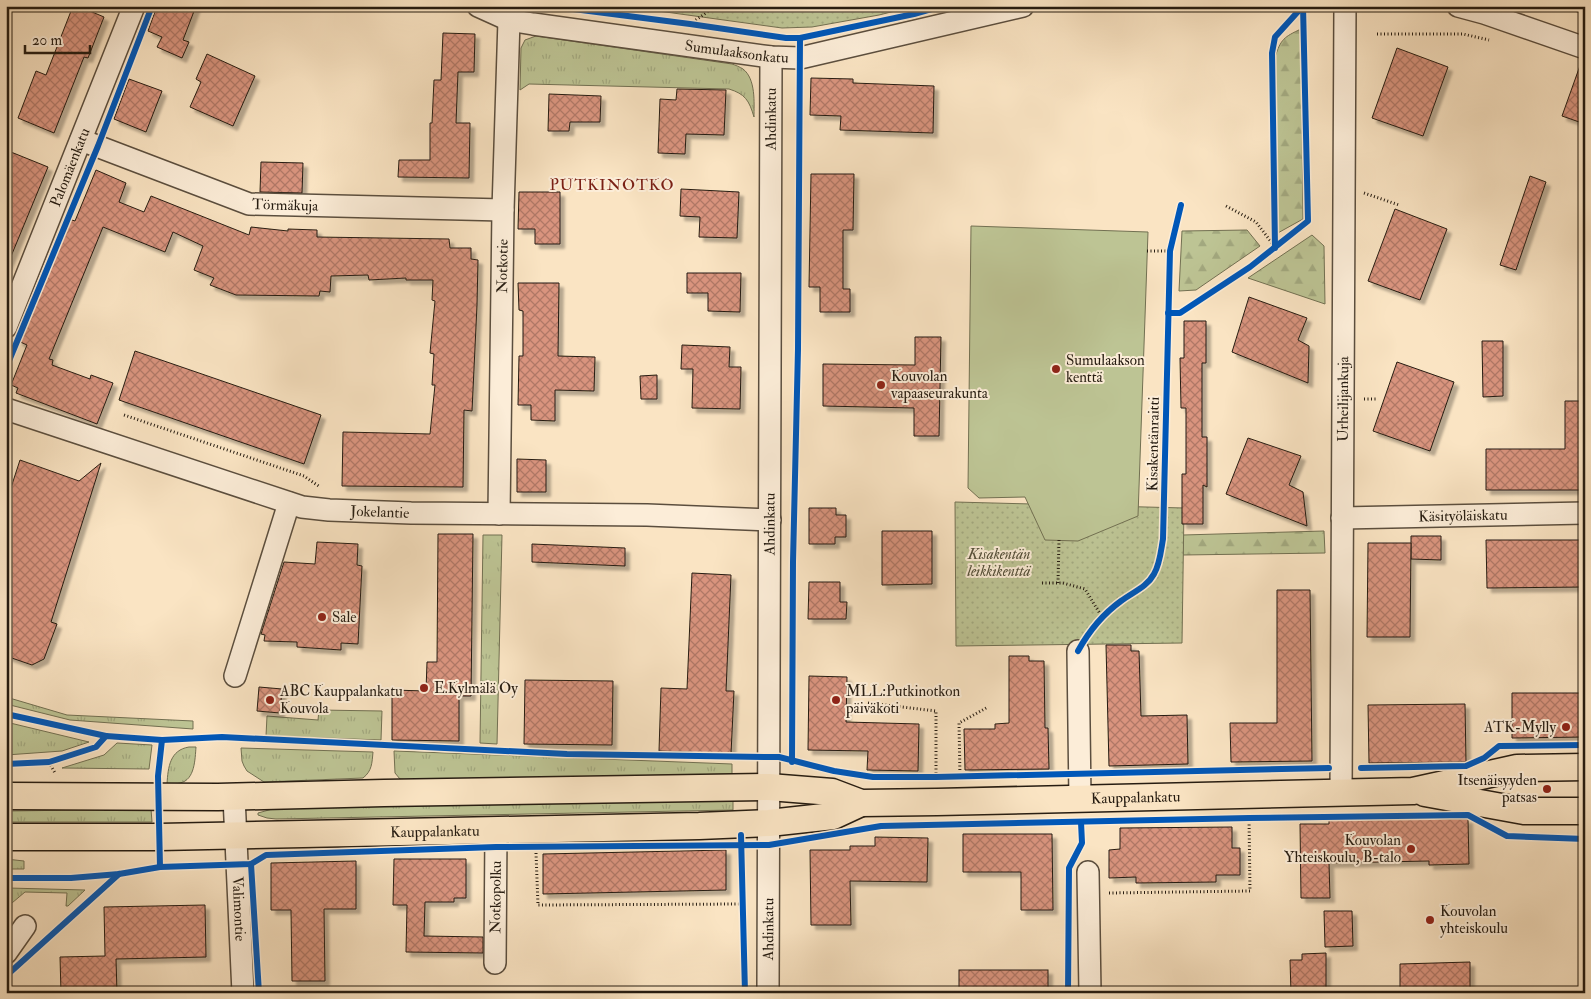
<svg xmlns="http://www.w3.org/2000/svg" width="1591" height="999" viewBox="0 0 1591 999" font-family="'IM FELL Double Pica',serif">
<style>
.grass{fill:url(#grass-tufts);stroke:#727052}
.forest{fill:url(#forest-firs);stroke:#727052}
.park{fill:url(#park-dots);stroke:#727052}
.pitch{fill:#bdc494;stroke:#727052}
.building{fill:url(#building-cross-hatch);stroke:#261c11;filter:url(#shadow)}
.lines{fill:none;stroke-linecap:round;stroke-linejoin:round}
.minor-casing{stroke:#5b4e3e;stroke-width:24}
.major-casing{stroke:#261c11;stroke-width:29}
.path{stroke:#261c11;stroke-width:3;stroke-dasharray:1 2.5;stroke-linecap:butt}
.minor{stroke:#fcedd8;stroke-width:21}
.major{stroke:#fae4c3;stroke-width:26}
.cycleway-casing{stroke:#fcedd8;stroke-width:9}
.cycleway{stroke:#0057b8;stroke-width:6}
.poi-dot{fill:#8f2418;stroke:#fcedd8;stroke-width:2}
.labels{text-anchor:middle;stroke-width:4;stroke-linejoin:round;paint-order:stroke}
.street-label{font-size:15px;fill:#261c11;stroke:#fcedd8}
.poi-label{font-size:15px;fill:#261c11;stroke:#fcedd8;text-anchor:start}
.park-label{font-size:15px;font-style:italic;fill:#534e38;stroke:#fcedd8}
.neighbourhood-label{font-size:16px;letter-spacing:1px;fill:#7a1f14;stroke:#fcedd8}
</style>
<defs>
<pattern id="grass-tufts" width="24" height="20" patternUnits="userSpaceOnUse" patternTransform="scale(1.25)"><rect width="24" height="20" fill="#bdc494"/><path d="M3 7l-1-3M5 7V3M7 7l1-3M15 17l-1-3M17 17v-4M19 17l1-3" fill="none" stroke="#a2a87f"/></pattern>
<pattern id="forest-firs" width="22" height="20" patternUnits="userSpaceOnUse" patternTransform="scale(1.25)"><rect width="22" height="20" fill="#bdc494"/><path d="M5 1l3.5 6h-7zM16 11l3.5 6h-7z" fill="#a2a87f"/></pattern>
<pattern id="park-dots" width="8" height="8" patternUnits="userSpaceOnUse" patternTransform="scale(1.25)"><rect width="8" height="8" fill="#bdc494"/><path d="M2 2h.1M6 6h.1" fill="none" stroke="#a2a87f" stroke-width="1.8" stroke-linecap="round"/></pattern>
<pattern id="building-cross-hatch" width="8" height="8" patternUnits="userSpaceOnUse" patternTransform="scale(1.25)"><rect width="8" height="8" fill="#d9947e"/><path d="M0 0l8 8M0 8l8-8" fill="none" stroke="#b07866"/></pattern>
<filter id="shadow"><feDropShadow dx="4.5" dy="4.5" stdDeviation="1" flood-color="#0004"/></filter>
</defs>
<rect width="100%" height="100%" fill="#fae4c3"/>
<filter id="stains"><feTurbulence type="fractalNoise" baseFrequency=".004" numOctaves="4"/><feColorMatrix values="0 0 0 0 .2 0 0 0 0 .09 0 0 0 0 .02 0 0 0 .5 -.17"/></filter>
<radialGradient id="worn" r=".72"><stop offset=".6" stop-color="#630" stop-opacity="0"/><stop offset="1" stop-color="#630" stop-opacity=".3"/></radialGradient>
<!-- grass -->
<g class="grass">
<polygon points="1561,6 1585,6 1585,15"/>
<path d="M536,36l196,28c3,1 8,3 11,5 13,10 11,34 11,48 -5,-17 -9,-23 -25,-28l-200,-5 -9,6 1,-42 4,-8z"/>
<polygon points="483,535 502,535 497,744 480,743"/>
<polygon points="6,697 67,715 193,721 193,729 70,720 6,704"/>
<polygon points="319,710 382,711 381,740 266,736 267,716 318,720"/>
<polygon points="6,722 89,742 62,751 6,755"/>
<polygon points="117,743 152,745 149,769 62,768 104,755"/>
<path d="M189,747h7c-1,12 -1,33 -16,36 -4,1 -9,1 -13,1 1,-17 3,-34 22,-37z"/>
<path d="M241,748l132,4c-1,11 -1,19 -10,26l-99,4 -17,-11 -3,-5 -2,-5z"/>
<polygon points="394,751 732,764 732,774 409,780 400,779 395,773"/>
<polygon points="733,800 733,810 276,819 267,818 258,815 258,813 276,808"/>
<polygon points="151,809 152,822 6,822 6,811 9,811"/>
<polygon points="6,859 24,861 24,869 6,869"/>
<polygon points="6,888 8,888 85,890 68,906 66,906 67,893 25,892 6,908"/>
</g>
<!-- forest -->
<g class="forest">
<path d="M1301,29l2,190 -27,15 -1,-177c6,-18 9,-20 26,-28z"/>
<polygon points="1247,230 1260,246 1196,290 1179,291 1182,231"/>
<polygon points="1312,235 1324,246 1325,304 1248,278"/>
<polygon points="1324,531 1325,553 1183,555 1183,535"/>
</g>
<!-- park -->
<g class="park">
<polygon points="622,6 915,6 879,15 812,27 782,28"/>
<polygon points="955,502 1184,508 1182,643 956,646"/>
</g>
<!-- pitch -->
<polygon class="pitch" points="971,226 1148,232 1138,516 1078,541 1045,540 1025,497 979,498 968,488"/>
<!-- building -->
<g class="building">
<polygon points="73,6 78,6 104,17 88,58 84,57 54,133 18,118 36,71 46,75"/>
<polygon points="157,6 196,6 183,40 189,42 182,58 157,47 162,37 148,31"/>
<polygon points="443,33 475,34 474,72 458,72 456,123 470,123 469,178 398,177 399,160 430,160 430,123 432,123 434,80 441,80"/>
<polygon points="1397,48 1448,67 1423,136 1372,118"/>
<polygon points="207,54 255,76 233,126 190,107 201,82 196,79"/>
<polygon points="1582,60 1585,60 1585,124 1562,116"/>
<polygon points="811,78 853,79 853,83 934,86 933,133 840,130 841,116 810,115"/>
<polygon points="129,79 162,91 146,132 114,119"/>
<polygon points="677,89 726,90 724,135 686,134 685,154 658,153 660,99 676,100"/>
<polygon points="549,94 601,96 600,122 570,122 569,131 548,131"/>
<polygon points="6,150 48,167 7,266 6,266"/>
<polygon points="261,162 303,163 302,193 260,192"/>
<polygon points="96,170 126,183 119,202 144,212 151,196 249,235 251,227 288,231 288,229 317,230 317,237 449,239 450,248 471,248 471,259 478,260 477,305 472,411 464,410 463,487 342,486 343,432 430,434 435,385 432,385 434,354 430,353 435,301 432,300 433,280 406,280 406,278 369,280 368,275 331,276 330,292 320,291 319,296 236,295 210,285 214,278 194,270 203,246 173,232 165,252 103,227 49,359 53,360 52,365 90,379 91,375 113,383 97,424 16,393 18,388 11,385 27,345 18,341 69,219 75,221"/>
<polygon points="811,174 854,174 853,230 843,230 843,289 850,289 850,312 820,312 820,287 809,287"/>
<polygon points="1530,176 1546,182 1516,270 1500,265"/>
<polygon points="681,189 739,192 737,238 699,237 700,217 680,216"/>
<polygon points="519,192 560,192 560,244 535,244 535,229 518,229"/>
<polygon points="1395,209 1447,229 1420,300 1368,281"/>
<polygon points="687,273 741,273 740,312 708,311 708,293 687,293"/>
<polygon points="518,283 559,283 558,356 595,357 594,391 555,390 555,421 531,420 531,405 518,405 519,356 523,356 523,311 519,310"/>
<polygon points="1249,297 1307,318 1298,340 1309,346 1308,383 1232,352"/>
<polygon points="1184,321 1206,321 1206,363 1202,363 1202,437 1207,437 1207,487 1203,485 1203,524 1182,524 1182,474 1186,474 1186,408 1181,408 1180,358 1184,358"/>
<polygon points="915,337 941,337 939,436 914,436 914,408 823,406 823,364 915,365"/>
<polygon points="1482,341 1503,341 1503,396 1483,397"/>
<polygon points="682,345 730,347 729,367 741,367 740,409 692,408 693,369 681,369"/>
<polygon points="135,351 321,415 304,464 119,400"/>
<polygon points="1397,362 1454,382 1430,451 1373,431"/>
<polygon points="657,375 657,399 641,399 640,376"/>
<polygon points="1565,401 1585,401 1585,490 1486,490 1486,449 1565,449"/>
<polygon points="1248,438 1301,456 1289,485 1303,492 1307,526 1226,494"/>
<polygon points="517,459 546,460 546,492 517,492"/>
<polygon points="20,460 79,481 101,463 51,622 57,624 44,659 32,665 6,656 6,503"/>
<polygon points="809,508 836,508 836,515 846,515 846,537 835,537 835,544 809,544"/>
<polygon points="882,531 932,531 932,584 882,585"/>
<polygon points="438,534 473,534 471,696 459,696 459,741 392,740 392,690 426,691 427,662 437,662"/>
<polygon points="1411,536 1441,536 1441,560 1411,559"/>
<polygon points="1486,540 1585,540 1585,587 1487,588"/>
<polygon points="317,542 358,544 357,565 362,566 358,644 341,643 341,650 297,647 297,642 264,641 265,635 261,634 284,562 315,564"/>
<polygon points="1368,543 1411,543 1410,637 1367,637"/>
<polygon points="532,544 625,548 625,566 532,562"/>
<polygon points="692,573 731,575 726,691 734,691 731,754 659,751 661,688 687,689"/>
<polygon points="809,582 840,582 840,602 847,602 846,619 808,619"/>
<polygon points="1277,590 1310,590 1312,761 1231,762 1230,723 1277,723"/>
<polygon points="1106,645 1131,645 1131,651 1139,651 1141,716 1187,715 1188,764 1109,766"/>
<polygon points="1009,656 1029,656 1029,661 1044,661 1045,728 1048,728 1049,769 965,770 964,729 995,729 995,724 1009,723"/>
<polygon points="809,676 847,677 846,722 919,724 918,771 867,770 868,751 808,750"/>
<polygon points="525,680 613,681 612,745 524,744"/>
<polygon points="259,687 282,689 280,713 257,711"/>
<polygon points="1512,693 1585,693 1585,737 1512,738"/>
<polygon points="1465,704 1466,762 1369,763 1368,705"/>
<polygon points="1468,819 1469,864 1429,865 1429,861 1329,863 1330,898 1301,898 1300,824 1329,824 1329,820"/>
<polygon points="1232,827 1232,848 1240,848 1240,875 1216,875 1216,882 1136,883 1136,877 1109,878 1109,850 1120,849 1120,828"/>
<polygon points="963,834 1052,834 1053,910 1021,910 1021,872 963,872"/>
<polygon points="875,837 928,838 927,882 850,881 851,925 811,925 810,850 850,850 850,846 875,846"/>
<polygon points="726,850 726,890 543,894 543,854"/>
<polygon points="394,859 466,859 466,898 454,898 454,902 425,902 424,936 483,937 483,953 406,952 407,905 393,905"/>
<polygon points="356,861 356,909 324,909 325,981 292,981 291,910 271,910 271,863"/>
<polygon points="205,905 206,957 116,959 117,993 61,993 60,957 105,956 104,907"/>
<polygon points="1324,911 1352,911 1353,946 1325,947"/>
<polygon points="1326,953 1326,993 1291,993 1290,960 1302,960 1302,954"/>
<polygon points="1470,962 1470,993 1400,993 1400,964"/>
<rect x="959" y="970" width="89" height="23"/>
</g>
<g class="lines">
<!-- minor casing -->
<g class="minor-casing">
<g id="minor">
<path id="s1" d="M478,6l31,14 24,4 238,33 29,1 223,-52"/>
<polyline points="1458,6 1484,13 1585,48"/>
<path id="s2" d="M81,140l168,64 254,6"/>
<path id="s3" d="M6,327l128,-321"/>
<path id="s4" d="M6,409l296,98 27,3 82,3 236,2 123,5"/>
<path id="s5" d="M499,514l4,-304 6,-190"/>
<path id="s6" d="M1342,518l243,-5"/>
<polyline points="1078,651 1080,799"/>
<polyline points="235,676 289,503"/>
<path id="s7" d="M1341,793l4,-787"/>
<path id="s8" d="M234,797l9,196"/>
<polyline points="1088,872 1090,993"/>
<polyline points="6,953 25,926"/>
<path id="s9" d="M495,963l1,-133"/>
<path id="s10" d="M768,993l3,-936"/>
</g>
</g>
<!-- major casing -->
<g class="major-casing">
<g id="major">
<polyline points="1425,793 1524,811 1585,811"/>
<path id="s11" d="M6,796l212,1 166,-4 385,-6 63,5 29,11 76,-1 476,-11 104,-23 68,-1"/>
<path id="s12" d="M6,837h154l539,-11 70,-3 64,-7 28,-13"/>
</g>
</g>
<!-- path -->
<g class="path">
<polyline points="710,10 720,6"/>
<polyline points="690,24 710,10 711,6"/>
<polyline points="1377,34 1463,34 1489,40"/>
<polyline points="1364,193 1399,205"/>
<polyline points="1226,206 1256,222 1275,247"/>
<polyline points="1275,248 1272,53 1275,37 1303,6"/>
<polyline points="1147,251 1170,251"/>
<polyline points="1364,399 1378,399"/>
<polyline points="124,415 304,476 320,487"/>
<polyline points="1042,583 1063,583 1085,589 1102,617"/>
<polyline points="1058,583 1059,540"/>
<polyline points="868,703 936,711 936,777"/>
<polyline points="49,762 55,773"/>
<polyline points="960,777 959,723 988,707"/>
<polyline points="536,853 538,905 743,904"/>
<polyline points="1109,893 1250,891 1249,818"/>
</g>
<!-- minor -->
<use href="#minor" class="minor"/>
<!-- major -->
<use href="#major" class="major"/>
<!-- cycleway casing -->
<g class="cycleway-casing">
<g id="cycleway">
<polyline points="550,6 690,24 786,38 800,38 914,14 942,6"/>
<polyline points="1275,248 1272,53 1275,37 1303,6"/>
<polyline points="1168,313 1180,313 1250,267 1308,221 1303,6"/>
<polyline points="6,368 98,146 152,6"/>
<path d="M1078,651c11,-20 25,-37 43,-50 12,-9 26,-14 33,-27 6,-10 7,-24 9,-35l7,-288 11,-46"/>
<polyline points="6,714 106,736"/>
<polyline points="792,762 793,562 798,349 800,38"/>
<polyline points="6,764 49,762 96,747 106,736 162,740 222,737 567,754 769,757 779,757 834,771 873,777 936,777 1329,768"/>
<polyline points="1361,768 1466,766 1484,758 1499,746 1585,745"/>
<polyline points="741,835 745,993"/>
<polyline points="251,864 259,993"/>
<polyline points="160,867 158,776 162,740"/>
<polyline points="6,878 71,878 119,874 160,867 251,864 266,855 496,847 769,845 881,826 1249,818 1468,815 1507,836 1585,839"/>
<polyline points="6,976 119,874"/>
<polyline points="1068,993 1069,868 1082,843 1081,822"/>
</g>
</g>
<!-- cycleway -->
<use href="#cycleway" class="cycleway"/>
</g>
<!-- markers -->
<g class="poi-dot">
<circle cx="1056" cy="369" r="5"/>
<circle cx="881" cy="385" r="5"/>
<circle cx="322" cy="617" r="5"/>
<circle cx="424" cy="688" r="5"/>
<circle cx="270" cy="700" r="5"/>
<circle cx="836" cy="700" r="5"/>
<circle cx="1566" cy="727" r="5"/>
<circle cx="1547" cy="789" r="5"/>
<circle cx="1411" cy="849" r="5"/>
<circle cx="1430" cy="920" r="5"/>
</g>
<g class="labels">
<!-- street labels -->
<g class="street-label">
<text dy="5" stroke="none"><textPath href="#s1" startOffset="264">Sumulaaksonkatu</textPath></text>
<text dy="5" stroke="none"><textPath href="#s10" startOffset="874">Ahdinkatu</textPath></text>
<text dy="5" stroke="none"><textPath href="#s3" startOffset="172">Palomäenkatu</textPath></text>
<text dy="5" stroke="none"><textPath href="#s2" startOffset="216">Törmäkuja</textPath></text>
<text dy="5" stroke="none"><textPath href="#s5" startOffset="248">Notkotie</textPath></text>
<text dy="5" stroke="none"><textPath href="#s7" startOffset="394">Urheilijankuja</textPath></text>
<text transform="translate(1153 444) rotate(-89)" y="5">Kisakentänraitti</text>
<text dy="5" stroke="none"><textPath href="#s4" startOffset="390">Jokelantie</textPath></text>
<text dy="5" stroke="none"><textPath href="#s6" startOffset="121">Käsityöläiskatu</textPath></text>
<text dy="5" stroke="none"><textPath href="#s10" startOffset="469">Ahdinkatu</textPath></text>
<text dy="5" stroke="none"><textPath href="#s11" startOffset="1132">Kauppalankatu</textPath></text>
<text dy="5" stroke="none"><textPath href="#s12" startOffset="429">Kauppalankatu</textPath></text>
<text dy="5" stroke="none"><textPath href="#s9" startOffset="66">Notkopolku</textPath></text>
<text dy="5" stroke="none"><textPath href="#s8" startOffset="112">Valimontie</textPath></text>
<text dy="5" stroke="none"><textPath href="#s10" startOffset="64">Ahdinkatu</textPath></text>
</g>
<!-- poi labels -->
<g class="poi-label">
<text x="1066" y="365">Sumulaakson<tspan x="1066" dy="17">kenttä</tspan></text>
<text x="891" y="381">Kouvolan<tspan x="891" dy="17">vapaaseurakunta</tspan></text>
<text x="332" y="622">Sale</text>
<text x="434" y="693">E.Kylmälä Oy</text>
<text x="280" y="696">ABC Kauppalankatu<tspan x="280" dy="17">Kouvola</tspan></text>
<text x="846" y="696">MLL:Putkinotkon<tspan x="846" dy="17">päiväkoti</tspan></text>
<text x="1556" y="732" text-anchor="end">ATK-Mylly</text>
<text x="1537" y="785" text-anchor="end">Itsenäisyyden<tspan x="1537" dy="17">patsas</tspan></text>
<text x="1401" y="845" text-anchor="end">Kouvolan<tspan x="1401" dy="17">Yhteiskoulu, B-talo</tspan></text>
<text x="1440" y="916">Kouvolan<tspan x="1440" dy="17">yhteiskoulu</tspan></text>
</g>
<!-- park labels -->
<g class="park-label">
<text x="999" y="559">Kisakentän<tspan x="999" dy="17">leikkikenttä</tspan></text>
</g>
<!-- neighbourhood labels -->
<g class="neighbourhood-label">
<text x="612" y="190">PUTKINOTKO</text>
</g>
</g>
<!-- margin -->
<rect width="1591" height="999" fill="none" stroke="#fae4c3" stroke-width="25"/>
<rect x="8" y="8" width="1576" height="984" fill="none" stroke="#261c11" stroke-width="2.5"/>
<rect x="12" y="12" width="1566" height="974" fill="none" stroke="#261c11"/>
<!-- scale -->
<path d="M25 45v8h65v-8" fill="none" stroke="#261c11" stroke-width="2.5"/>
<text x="32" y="45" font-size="15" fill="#261c11" stroke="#fcedd8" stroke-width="4" paint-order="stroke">20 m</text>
<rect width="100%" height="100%" filter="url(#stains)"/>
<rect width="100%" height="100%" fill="url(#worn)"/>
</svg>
